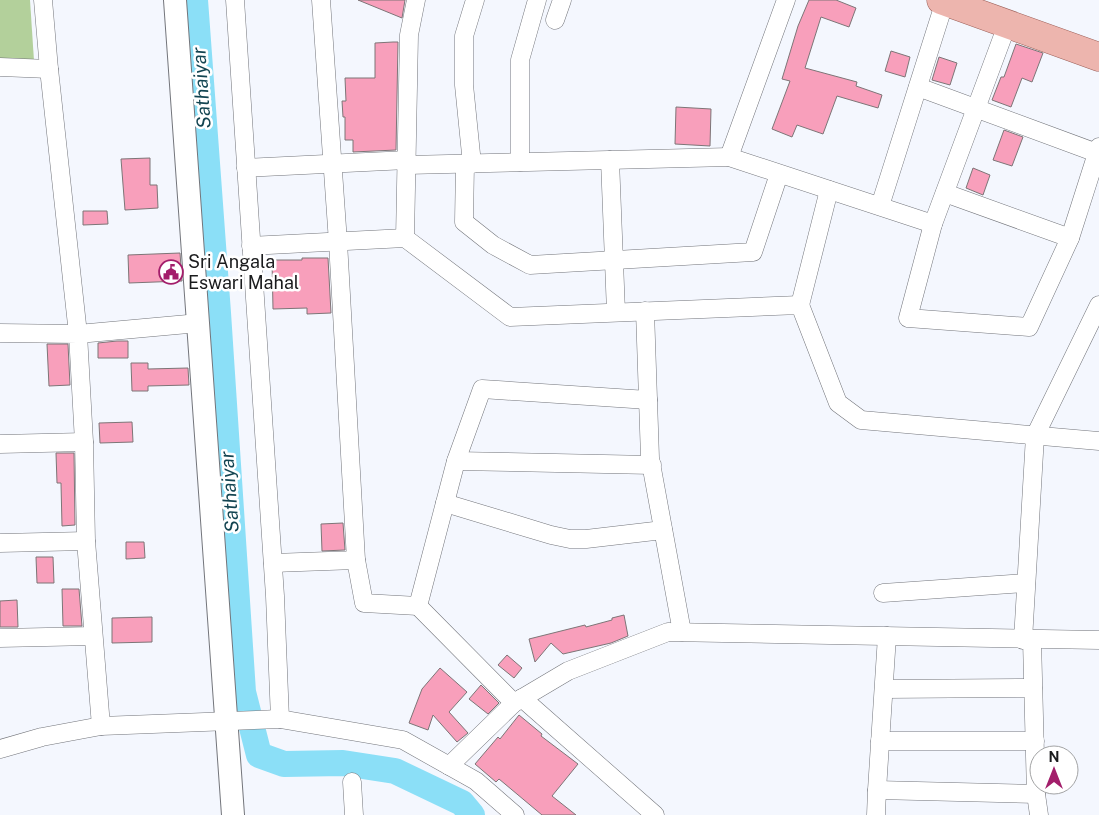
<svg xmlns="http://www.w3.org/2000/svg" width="1099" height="815" viewBox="0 0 1099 815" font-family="'Public Sans',sans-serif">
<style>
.green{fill:#b3d09b}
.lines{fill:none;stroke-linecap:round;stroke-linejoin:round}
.river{stroke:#8bdff7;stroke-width:26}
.building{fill:#f89fbb;stroke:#7d7577}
.minor-casing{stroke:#73757b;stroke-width:19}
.tertiary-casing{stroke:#73757b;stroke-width:24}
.primary-casing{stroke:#9b5f58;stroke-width:29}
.minor{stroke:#fff;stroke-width:18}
.tertiary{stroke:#fff;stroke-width:22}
.primary{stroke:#edb5ae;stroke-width:28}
.labels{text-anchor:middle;stroke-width:5;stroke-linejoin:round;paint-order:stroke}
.poi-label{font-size:18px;fill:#1a1b1d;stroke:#fff;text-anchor:start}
.water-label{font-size:19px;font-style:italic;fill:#124451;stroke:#fff}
</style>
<rect width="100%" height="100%" fill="#f4f7fe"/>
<!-- green -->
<polygon class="green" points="0,0 30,0 34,61 0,60"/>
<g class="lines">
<!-- river -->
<polyline class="river" points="195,0 218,313 243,692 259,755 284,764 343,763 395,771 462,803 472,815"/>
</g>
<!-- building -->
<g class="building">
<polygon points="358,0 405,0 402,18"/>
<polygon points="809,0 836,0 856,8 849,27 821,17 805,68 857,82 856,86 882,95 878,108 837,96 823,134 797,125 792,137 772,129 790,81 782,79 798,26"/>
<polygon points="393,42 398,42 396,150 353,152 353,140 345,140 345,117 343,117 342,101 346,101 345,78 375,78 375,43"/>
<polygon points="1016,44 1043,53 1032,82 1022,78 1011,107 992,100 1001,77 1004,77"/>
<polygon points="891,51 910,57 905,77 885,71"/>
<polygon points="939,57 957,63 950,85 932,80"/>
<polygon points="676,107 711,109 710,146 675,144"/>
<polygon points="1004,130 1023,137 1012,166 993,160"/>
<polygon points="150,158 150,185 157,185 158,208 125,210 121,159"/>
<polygon points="973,168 990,175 983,195 966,188"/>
<polygon points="83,211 107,211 108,224 83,225"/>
<polygon points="180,253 182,281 129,283 128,255"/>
<polygon points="302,258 328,258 331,313 307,314 307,308 273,309 272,260 302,260"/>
<polygon points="117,341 128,341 128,358 98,358 98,343"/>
<polygon points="47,344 68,344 70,385 49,386"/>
<polygon points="131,363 148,363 148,369 188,368 189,385 148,386 148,391 132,391"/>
<polygon points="132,422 133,442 100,443 99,423"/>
<polygon points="56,453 74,453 75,525 62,526 61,483 57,483"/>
<polygon points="343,523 345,550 322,551 321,524"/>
<polygon points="126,542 144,542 145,558 126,559"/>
<polygon points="36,557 53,557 54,583 37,583"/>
<polygon points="62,589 79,589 82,626 63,626"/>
<polygon points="17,600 18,627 0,627 0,601"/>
<polygon points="624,615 628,636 611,643 563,654 551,643 535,662 529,639 585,625 586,627 612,620 612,618"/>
<polygon points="152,617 152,642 112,643 112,618"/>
<polygon points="507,655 522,668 514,678 498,665"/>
<polygon points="440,668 467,692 449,712 468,733 457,742 433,715 428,730 409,723 422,689"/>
<polygon points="481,685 499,703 488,714 469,699"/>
<polygon points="519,715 542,734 541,736 578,764 552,796 576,815 542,815 499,779 496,782 475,764 498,737 500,739"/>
</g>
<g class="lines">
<!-- minor casing -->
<g class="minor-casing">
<g id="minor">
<polyline points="43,0 49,69 78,334 199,323"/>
<polyline points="235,0 275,596 280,719 403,740 476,781 515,815"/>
<polyline points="555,20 562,0"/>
<polyline points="0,67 49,69"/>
<polyline points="918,87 1097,153"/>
<polyline points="729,157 786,0"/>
<polyline points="610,160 616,312"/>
<polyline points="520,162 520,60 537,0"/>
<polyline points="465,164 464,222 493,245 530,265 753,252 779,174"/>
<polyline points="472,164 464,85 464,36 475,0"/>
<polyline points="407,165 729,157 933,224 1007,25"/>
<polyline points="246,168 407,160"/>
<polyline points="945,193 1070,238"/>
<polyline points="880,206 945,1"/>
<polyline points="933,224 908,318 1029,327 1070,238 1099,147"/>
<polyline points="405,238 409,35 416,0"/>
<polyline points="251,246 405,238 510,317 800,305 838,403 861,420 1099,441"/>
<polyline points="800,305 829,190"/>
<polyline points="645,311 650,458 682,632"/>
<polyline points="0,333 78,334 84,442 86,541 101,726"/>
<polyline points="0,444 84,442"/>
<polyline points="456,461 652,465"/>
<polyline points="445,503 551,535 570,539 586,539 663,530"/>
<polyline points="0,543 86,541"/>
<polyline points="356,560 364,603 418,606"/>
<polyline points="273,563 356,560 338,242 321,0"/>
<polyline points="883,593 1026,583"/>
<polyline points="887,636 877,790 1036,794 1032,640"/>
<polyline points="0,638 93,636"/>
<polyline points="1023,640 1035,436 1099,305"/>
<polyline points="884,689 1033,688"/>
<polyline points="522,698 655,815"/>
<polyline points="514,703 418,606 456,461 482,389 648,400"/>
<polyline points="880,741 1035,741"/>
<polyline points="0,749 42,737 101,726 280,719"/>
<polyline points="449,766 514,703 568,671 668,632 1099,640"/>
<polyline points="352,782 354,815"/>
<polyline points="1036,794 1039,815"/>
<polyline points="876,815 877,790"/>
</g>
</g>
<!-- tertiary casing -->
<g class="tertiary-casing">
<polyline id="tertiary" points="175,0 233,815"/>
</g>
<!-- primary casing -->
<g class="primary-casing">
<polyline id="primary" points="941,0 1099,57"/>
</g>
<!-- minor -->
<use href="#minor" class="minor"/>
<!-- tertiary -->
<use href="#tertiary" class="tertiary"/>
<!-- primary -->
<use href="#primary" class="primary"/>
</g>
<!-- icons -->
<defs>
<g id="civic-ring" transform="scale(1.25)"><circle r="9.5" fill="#fff" stroke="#a31e6b" stroke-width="1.5"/><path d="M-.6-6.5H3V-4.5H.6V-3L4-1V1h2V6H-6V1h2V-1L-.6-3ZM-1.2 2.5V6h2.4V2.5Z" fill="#a31e6b"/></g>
</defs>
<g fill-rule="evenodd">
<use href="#civic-ring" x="171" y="272"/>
</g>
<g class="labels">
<!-- poi labels -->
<g class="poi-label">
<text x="188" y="268">Sri Angala<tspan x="188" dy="21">Eswari Mahal</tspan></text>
</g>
<!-- water labels -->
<g class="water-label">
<text transform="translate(201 88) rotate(-94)" y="7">Sathaiyar</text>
<text transform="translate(229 492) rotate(-94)" y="7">Sathaiyar</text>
</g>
</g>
<!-- north arrow -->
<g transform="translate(1054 770)"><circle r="24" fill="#ffffff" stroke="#a3a4a5"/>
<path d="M0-4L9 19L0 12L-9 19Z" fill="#a31e6b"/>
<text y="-8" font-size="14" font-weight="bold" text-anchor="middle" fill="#1a1b1d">N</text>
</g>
</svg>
